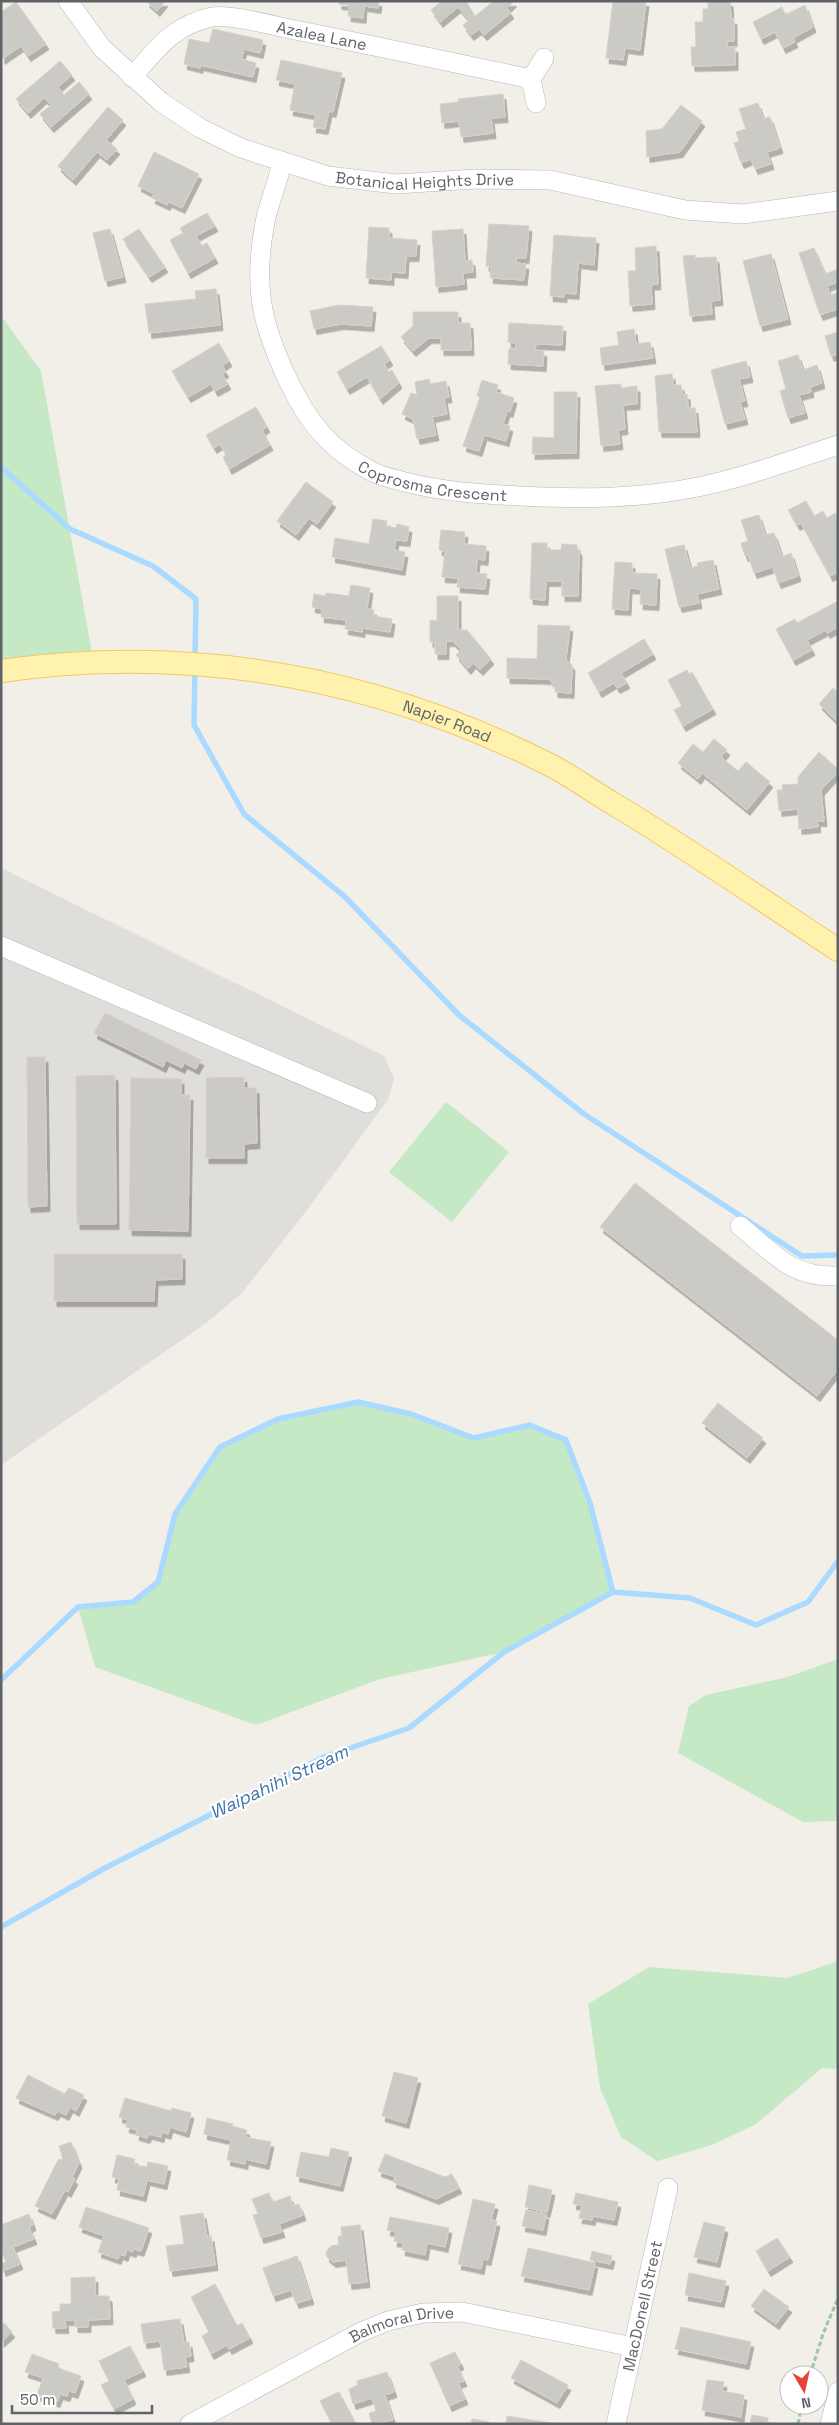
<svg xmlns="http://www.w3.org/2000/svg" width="839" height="2425" viewBox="0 0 839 2425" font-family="'Space Grotesk',sans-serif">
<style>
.industrial{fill:#e0deda}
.green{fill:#c5e8c5}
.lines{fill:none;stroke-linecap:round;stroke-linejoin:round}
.stream{stroke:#aadaff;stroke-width:5.5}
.building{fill:#cccac5;stroke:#d6d1c6;filter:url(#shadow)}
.minor-casing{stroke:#b5b8bc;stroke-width:20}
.major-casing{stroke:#f2c960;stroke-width:24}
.path{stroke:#9cc7a9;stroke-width:3;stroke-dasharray:5 2.5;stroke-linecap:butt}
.minor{stroke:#fff;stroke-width:19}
.major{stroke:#fff2af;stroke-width:22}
.labels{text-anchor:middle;stroke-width:4.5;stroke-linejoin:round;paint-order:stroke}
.street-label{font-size:16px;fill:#5f6368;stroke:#fff}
.water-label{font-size:18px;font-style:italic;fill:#4174aa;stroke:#fff}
</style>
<defs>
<filter id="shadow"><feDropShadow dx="3" dy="5.5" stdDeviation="0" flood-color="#0004"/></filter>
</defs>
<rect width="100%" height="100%" fill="#f1efe8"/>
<!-- industrial -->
<polygon class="industrial" points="1,868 384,1056 394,1078 388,1100 307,1210 242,1293 205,1324 1,1465"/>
<!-- green -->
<g class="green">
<polygon points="1,316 41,371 93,659 1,668"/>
<polygon points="446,1102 509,1152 452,1222 389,1172"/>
<polygon points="358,1402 411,1414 474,1438 530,1425 566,1440 590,1503 613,1592 504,1652 380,1679 256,1725 95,1667 78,1607 133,1602 158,1582 175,1514 220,1447 278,1419"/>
<polygon points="838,1659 838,1821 803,1822 678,1753 689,1706 706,1695 788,1677"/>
<polygon points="838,1961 838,2069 822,2068 756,2124 712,2145 657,2161 621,2137 600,2088 588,2004 649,1967 788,1978"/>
</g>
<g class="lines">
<!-- stream -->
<g class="stream">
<polyline points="1,467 70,529 153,566 196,599 195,659"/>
<polyline points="195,668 194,725 244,814 344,896 459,1015 584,1114 802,1256 838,1255"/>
<polyline points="1,1680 78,1607 133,1602 158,1582 175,1514 220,1447 278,1419 358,1402 411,1414 474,1438 530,1425 566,1440 590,1503 613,1592"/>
<polyline points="1,1927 105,1868 324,1757 409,1728 504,1652 613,1592 690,1598 756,1625 808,1602 838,1561"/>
</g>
</g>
<!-- building -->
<g class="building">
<polygon points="146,1 165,1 157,11"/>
<polygon points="339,1 379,1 378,8 364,6 363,18 348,16 349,5 339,4"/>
<polygon points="442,1 466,1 475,16 494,1 514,1 507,8 511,13 484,35 479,29 471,35 463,25 469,20 458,7 440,22 431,10"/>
<polygon points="613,1 646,1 640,50 625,48 623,60 606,58"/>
<polygon points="708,1 730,1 731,19 734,19 734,41 727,41 727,47 735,47 735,65 692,66 691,47 696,47 695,22 703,22 703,9 708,9"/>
<polygon points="16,2 46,44 28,56 21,46 2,59 1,12"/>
<polygon points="805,5 813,27 793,38 795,42 783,48 775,32 761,39 753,22 782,7 785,15"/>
<polygon points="213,29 263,40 260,53 244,49 241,59 256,63 253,77 200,65 200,68 184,64 189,39 209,43"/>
<polygon points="281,60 342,73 333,112 329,111 325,129 313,127 316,115 290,110 295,84 276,80"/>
<polygon points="60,61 72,75 58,87 64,95 79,82 89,94 51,127 40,114 51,105 44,98 28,113 16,99"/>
<polygon points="503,94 505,117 491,118 493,133 461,137 459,121 442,123 440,104 459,102 458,99"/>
<polygon points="758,103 763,119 770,117 780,148 767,152 771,164 755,169 751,159 741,163 734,143 739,141 736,132 746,129 739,109"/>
<polygon points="681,105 702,121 680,152 647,157 646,131 662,129"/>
<polygon points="108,107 123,120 106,140 117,149 107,160 97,152 73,180 58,166"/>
<polygon points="154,152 199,174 182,208 169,202 167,205 152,198 154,194 138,186"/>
<polygon points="207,213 215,226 196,236 202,246 207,243 215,258 188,273 170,240 183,233 180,228"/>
<polygon points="489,224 529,226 526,258 516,258 516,263 526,264 524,280 490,278 491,267 486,266"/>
<polygon points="369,227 389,228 389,238 417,240 416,256 406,256 405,273 391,272 391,280 366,278"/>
<polygon points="110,229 123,277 105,281 93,233"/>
<polygon points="139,229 165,267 149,277 123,239"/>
<polygon points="463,229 465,261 472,260 473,272 463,273 464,284 436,287 432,231"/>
<polygon points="554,235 596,238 594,265 578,263 576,294 564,293 564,297 550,296"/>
<polygon points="656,246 658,284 651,285 652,304 630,306 628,271 636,271 635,248"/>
<polygon points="814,248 825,274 838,269 838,282 827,286 830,295 838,293 838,309 820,315 799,253"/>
<polygon points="771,254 788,319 760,326 743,261"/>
<polygon points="695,255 695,258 716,257 720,300 711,301 712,314 690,316 683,256"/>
<polygon points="216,289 220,325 149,333 145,304 196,299 195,291"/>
<polygon points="339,305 373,307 371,326 341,324 314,329 310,311"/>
<polygon points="413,312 458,312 458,323 470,323 471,350 441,350 441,338 429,338 413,351 401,337 413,326"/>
<polygon points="509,323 563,326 562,345 536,344 535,350 544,351 543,366 508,364 509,348 516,349 516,343 508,342"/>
<polygon points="634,329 636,344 650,342 653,358 602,365 600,348 619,345 617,332"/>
<polygon points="838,332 838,354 831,356 825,336"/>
<polygon points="219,343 229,361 222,366 226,372 222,374 228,384 215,391 211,384 188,397 172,371"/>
<polygon points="381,346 390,360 384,364 389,372 392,370 399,383 380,399 367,377 347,389 337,372"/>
<polygon points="798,355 803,370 817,365 822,383 810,387 811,392 799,395 805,413 788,418 780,391 786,389 778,361"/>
<polygon points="746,361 750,377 739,379 745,401 740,402 745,419 725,424 711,370"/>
<polygon points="672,374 673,385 681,385 682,395 687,394 688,408 695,408 697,432 659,432 655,376"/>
<polygon points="429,379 430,384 446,381 449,397 444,398 447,414 432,417 436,435 417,439 413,419 402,414 411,393 417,395 415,382"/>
<polygon points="482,380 498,385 496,392 514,398 510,412 507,411 503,424 510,426 506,441 484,435 479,451 463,446 480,397 477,396"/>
<polygon points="621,384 621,388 637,386 637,404 623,405 625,429 618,430 620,444 601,446 595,386"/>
<polygon points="554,392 577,392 576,453 532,454 533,437 554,438"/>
<polygon points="256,407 267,427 262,430 270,445 229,469 223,457 226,455 220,444 214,448 206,435"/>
<polygon points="306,482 333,502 317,524 309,518 296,535 277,521"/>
<polygon points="806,501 814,516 823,511 827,518 835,513 838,518 838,572 830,576 801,523 797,525 788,510"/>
<polygon points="759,515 765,535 774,533 782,557 791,553 798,576 778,583 773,567 754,573 748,555 745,556 741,543 748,541 741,520"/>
<polygon points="373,519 387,521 386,526 396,528 397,524 409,527 407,541 396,540 394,550 405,552 402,570 332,557 335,538 369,544"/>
<polygon points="441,530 465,532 464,544 486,546 485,560 477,559 476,573 487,574 485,589 457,587 458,578 442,577 445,551 439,550"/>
<polygon points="532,543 547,543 547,550 561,550 562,544 577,545 577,549 579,550 578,596 562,596 562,581 546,581 545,600 530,599"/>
<polygon points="684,545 690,568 698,566 697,563 713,560 719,589 697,594 699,603 679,607 665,549"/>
<polygon points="615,562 632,563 632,573 657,574 656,605 640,604 641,589 629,588 628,610 612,609"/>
<polygon points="351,585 370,588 367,609 374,610 373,616 392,619 390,632 362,628 362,632 345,629 346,620 321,617 322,609 312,607 314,594 326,596 326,593 349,596"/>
<polygon points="437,596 458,596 458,630 467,630 491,659 480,670 473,663 468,669 456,655 461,650 452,641 446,641 446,654 435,654 435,642 430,642 430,620 437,621"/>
<polygon points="838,601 838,627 827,633 826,630 807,640 812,650 793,660 776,629 795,619 797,623"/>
<polygon points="538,625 570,626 566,659 572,665 571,693 555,692 555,687 549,679 507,678 507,658 537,659"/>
<polygon points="644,639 653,654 621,673 627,683 617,688 614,683 599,692 588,673"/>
<polygon points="687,670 689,674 692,672 713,709 683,726 674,710 682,706 668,680"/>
<polygon points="833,688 838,692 838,723 819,704"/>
<polygon points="714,739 727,750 721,757 738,771 746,762 770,782 747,810 702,773 698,779 678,763 693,744 703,752"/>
<polygon points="819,752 838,769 838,772 821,790 824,821 817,821 818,827 799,829 798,809 779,811 777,790 783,790 782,785 798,784 798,777"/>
<polygon points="105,1013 201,1060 196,1069 184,1063 182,1068 166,1060 163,1067 94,1033"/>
<polygon points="27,1057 45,1057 47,1206 28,1207"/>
<polygon points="115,1075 116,1224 77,1224 76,1076"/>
<polygon points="244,1077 244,1088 256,1088 257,1143 244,1144 244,1158 206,1158 206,1078"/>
<polygon points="131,1078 181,1079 181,1095 190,1095 188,1231 129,1230"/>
<polygon points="635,1183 838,1340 838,1369 817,1396 600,1227"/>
<polygon points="54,1254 182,1254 182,1279 155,1280 154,1301 54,1301"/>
<polygon points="718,1403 763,1438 747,1458 702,1423"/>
<polygon points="394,2072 418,2078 406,2123 382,2116"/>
<polygon points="28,2075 65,2094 69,2088 84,2095 76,2111 70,2107 66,2115 58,2111 55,2115 16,2098"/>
<polygon points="125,2098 171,2111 172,2108 191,2113 186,2132 170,2127 168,2134 162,2132 161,2137 149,2134 147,2138 136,2135 137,2130 126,2127 128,2120 119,2117"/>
<polygon points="207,2118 233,2124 232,2126 247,2130 245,2137 271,2142 266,2164 245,2159 245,2164 227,2160 231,2140 204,2134"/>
<polygon points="71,2142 79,2163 72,2177 75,2179 68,2192 65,2190 52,2214 35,2206 58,2160 63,2159 59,2146"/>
<polygon points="331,2148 349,2152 340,2186 296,2176 301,2152 329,2157"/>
<polygon points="385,2154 445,2177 452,2174 459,2188 436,2199 393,2182 395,2177 378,2171"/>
<polygon points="117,2155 135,2159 133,2165 147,2167 148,2162 168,2166 164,2184 147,2180 143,2196 117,2190 119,2179 112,2177"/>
<polygon points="529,2185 552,2190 547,2212 525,2207"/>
<polygon points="269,2193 273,2202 290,2196 293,2206 299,2204 303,2215 279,2224 282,2232 261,2238 253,2215 258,2214 252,2199"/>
<polygon points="576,2193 618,2202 614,2220 593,2216 592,2220 579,2218 582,2205 573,2204"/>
<polygon points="473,2199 495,2204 491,2220 497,2221 488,2260 483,2259 481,2269 458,2264"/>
<polygon points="86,2207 149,2228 141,2251 134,2249 133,2252 127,2250 125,2256 120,2254 118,2259 98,2252 104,2236 79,2227"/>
<polygon points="526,2210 546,2214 543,2230 522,2226"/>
<polygon points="203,2213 207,2237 211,2236 215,2265 170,2271 166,2246 184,2244 180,2216"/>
<polygon points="29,2214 33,2225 29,2227 34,2239 13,2247 20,2264 3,2271 1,2264 6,2262 1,2250 1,2225"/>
<polygon points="390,2217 449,2228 445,2247 427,2243 425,2255 402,2250 403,2243 394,2241 396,2232 387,2230"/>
<polygon points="704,2222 725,2227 717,2262 694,2257"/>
<polygon points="360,2225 367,2282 349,2284 346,2260 333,2262 327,2257 326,2252 331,2246 339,2245 338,2236 342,2236 341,2227"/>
<polygon points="777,2238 790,2257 768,2271 756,2251"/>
<polygon points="528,2248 595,2263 589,2290 521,2276"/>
<polygon points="592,2251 612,2256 610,2264 590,2260"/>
<polygon points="297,2256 311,2299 296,2303 291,2290 273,2296 263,2268"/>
<polygon points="689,2273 726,2281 721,2302 685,2295"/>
<polygon points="95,2277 95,2296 109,2296 110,2319 88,2320 88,2327 75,2327 75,2320 65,2320 66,2328 53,2328 52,2312 60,2311 60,2304 71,2304 71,2278"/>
<polygon points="215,2284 237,2326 242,2323 250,2338 229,2349 227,2345 211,2354 202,2336 209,2332 191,2297"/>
<polygon points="764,2289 789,2307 776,2324 751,2306"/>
<polygon points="180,2319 184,2343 189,2342 191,2356 185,2357 187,2367 164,2370 160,2341 144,2343 141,2324"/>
<polygon points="4,2323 12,2332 1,2342 1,2325"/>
<polygon points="681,2327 751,2342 746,2364 675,2349"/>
<polygon points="130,2346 143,2371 124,2380 133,2399 114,2409 101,2385 109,2381 99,2361"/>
<polygon points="455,2352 461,2364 457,2366 464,2381 458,2383 465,2399 449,2406 430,2363"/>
<polygon points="32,2354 59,2364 58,2368 81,2376 75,2393 69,2391 67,2396 60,2394 57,2402 37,2395 43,2378 25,2372"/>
<polygon points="521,2360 568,2385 557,2403 511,2378"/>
<polygon points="387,2372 394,2392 385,2395 393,2420 372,2424 369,2413 376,2411 372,2398 353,2404 349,2389 358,2385 357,2381"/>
<polygon points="707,2380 724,2382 722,2391 744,2395 741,2417 702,2410"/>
<polygon points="339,2392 356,2424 327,2424 331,2422 320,2401"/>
<polygon points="752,2415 768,2418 767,2424 750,2424"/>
<polygon points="507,2416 558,2424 506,2424"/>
<polygon points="472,2419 489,2422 488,2424 471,2424"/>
</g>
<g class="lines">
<!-- minor casing -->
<g class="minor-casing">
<g id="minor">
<path id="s1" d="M68,1l34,47 59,54 39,26 41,20 87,28 68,8 80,-5 74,1 135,30 58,4 95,-13"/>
<path id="s2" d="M132,77c25,-28 41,-52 80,-60 18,-3 59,8 78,12 81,16 161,33 241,50l5,24"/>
<polyline points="531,79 544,58"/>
<path id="s3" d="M282,162c-4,21 -13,40 -17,60 -4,21 -6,42 -5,62 1,33 13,63 26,92 21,45 42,73 87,96 10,5 22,7 32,10 38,10 77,12 115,14 61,3 119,3 178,-9 48,-10 94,-27 140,-42"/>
<polyline points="1,946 367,1103"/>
<path d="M740,1226c34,27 50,52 98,50"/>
<path id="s4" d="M190,2424l171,-92 27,-11 35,-8 39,-1 171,35"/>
<path id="s5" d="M616,2424l52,-236"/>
<polyline points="830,2424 838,2392"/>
</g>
</g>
<!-- major casing -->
<g class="major-casing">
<g id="major">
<path id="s6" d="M1,671c191,-27 373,6 545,92 23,11 44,27 66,40 77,46 151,98 226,147"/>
</g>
</g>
<!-- path -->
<g class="path">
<polyline points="810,2375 823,2334 838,2298"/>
<polyline points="798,2424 802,2405"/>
</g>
<!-- minor -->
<use href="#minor" class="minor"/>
<!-- major -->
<use href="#major" class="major"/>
</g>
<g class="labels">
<!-- street labels -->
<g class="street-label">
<text dy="6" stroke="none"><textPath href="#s2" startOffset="214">Azalea Lane</textPath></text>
<text dy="6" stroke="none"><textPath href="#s1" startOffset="419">Botanical Heights Drive</textPath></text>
<text dy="6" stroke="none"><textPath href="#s3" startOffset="414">Coprosma Crescent</textPath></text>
<text dy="6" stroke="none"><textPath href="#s6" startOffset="454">Napier Road</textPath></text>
<text dy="6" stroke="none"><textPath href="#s5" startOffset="121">MacDonell Street</textPath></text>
<text dy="6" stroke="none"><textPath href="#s4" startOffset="236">Balmoral Drive</textPath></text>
</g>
<!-- water labels -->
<g class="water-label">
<text transform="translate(279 1782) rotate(-25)" y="6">Waipahihi Stream</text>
</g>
</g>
<!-- border -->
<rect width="839" height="2425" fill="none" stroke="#5f6368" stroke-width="5"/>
<!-- north arrow -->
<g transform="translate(804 2390) rotate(171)"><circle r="24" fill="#ffffff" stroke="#bfc1c3"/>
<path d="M0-4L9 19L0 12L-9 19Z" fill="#ea4335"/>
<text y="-8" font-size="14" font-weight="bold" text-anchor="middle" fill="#5f6368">N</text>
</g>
<!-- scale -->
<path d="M12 2405v8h140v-8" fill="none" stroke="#5f6368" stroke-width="2.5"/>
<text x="20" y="2405" font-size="15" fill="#5f6368" stroke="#ffffff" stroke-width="4" paint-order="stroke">50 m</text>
</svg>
